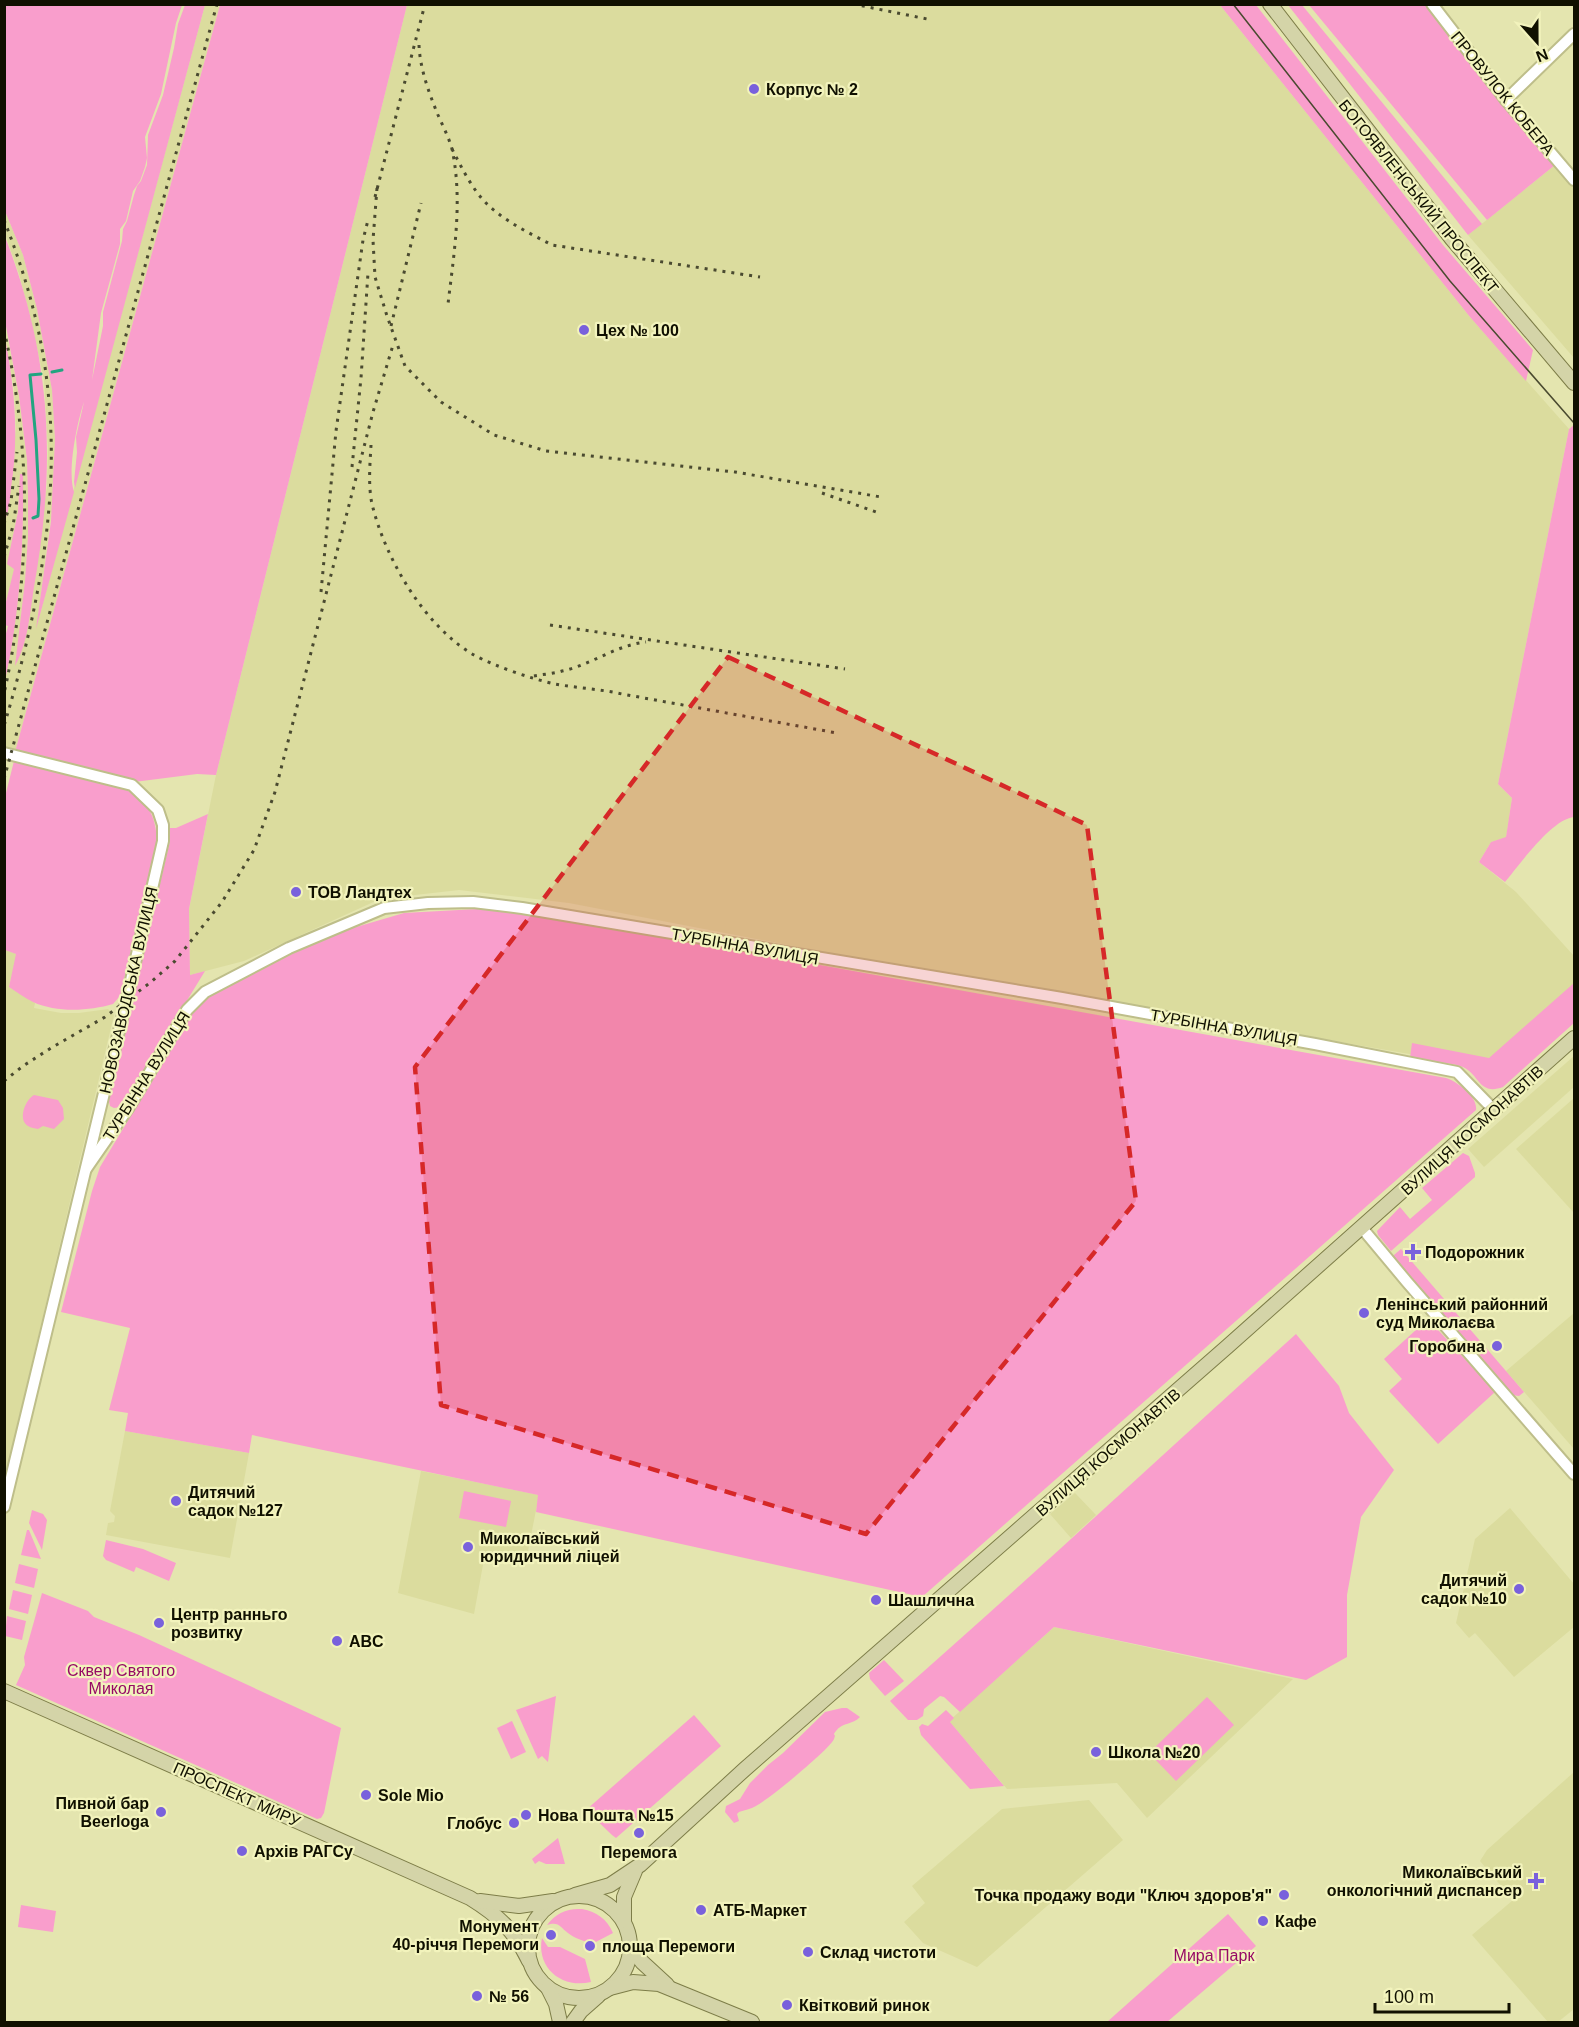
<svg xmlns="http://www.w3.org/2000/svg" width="1579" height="2027" viewBox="0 0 1579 2027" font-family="Arial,sans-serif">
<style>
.built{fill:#dbdc9e}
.green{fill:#f99ecc}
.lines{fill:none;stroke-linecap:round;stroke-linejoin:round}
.stream{stroke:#22a580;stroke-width:3}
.minor-casing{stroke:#bebe8a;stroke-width:14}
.major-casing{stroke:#7d7d48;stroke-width:16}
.minor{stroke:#fff;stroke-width:10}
.major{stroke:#d4d4a8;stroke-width:14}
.tram{stroke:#4a4a30;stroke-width:1.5}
.rail{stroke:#4a4a30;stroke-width:3;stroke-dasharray:3 6;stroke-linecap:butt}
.marked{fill:#d62828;fill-opacity:0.2;stroke:#d62828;stroke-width:4.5;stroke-dasharray:12 8;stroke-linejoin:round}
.poi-dot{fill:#7961dc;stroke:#f2f3bc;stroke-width:2}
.labels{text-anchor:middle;stroke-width:4.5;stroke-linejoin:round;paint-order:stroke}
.poi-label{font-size:16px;font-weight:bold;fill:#101000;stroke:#f2f3bc;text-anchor:start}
.street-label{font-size:16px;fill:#101000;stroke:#f2f3bc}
.park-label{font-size:16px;fill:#960a65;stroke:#f2f3bc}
</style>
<rect width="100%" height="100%" fill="#e4e5af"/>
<!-- built -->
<g class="built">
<polygon points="205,5 220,5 15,752 5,749 4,681 13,639 22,550 23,474 20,474 18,512 13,537 15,568 5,606 5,519 16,428 14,387 5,338 4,321 19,396 27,460 28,497 28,536 25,581 16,664 47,487 48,448 44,380 30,316 19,274 5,234 5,211 23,255 37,309 52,390 55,440 52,509 37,625"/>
<polygon points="407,5 1220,5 1470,317 1569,429 1498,784 1512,798 1506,838 1491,842 1479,862 1516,892 1574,956 1574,984 1484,1067 814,950 569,903 459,890 380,899 244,961 190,975 189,909 216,775"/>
<polygon points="1555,165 1574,187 1574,358 1468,235"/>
<polygon points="5,950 17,954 9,987 35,1003 34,1008 61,1013 79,1013 108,1009 114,1015 5,1477"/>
<polygon points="1574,1056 1574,1087 1484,1167 1468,1149"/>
<polygon points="1574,1098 1574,1213 1516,1149"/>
<polygon points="1574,1313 1574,1449 1506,1371"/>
<polygon points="125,1431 249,1453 230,1558 106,1535 108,1523 114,1522 115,1516 110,1511"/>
<polygon points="421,1471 539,1495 526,1561 485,1554 474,1614 398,1593"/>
<polygon points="1075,1493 1096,1515 1071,1538 1050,1514"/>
<polygon points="1510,1508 1574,1584 1574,1627 1514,1677 1475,1633 1469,1638 1456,1623 1475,1539"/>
<polygon points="1054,1627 1293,1679 1147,1818 1117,1783 1007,1789 949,1721"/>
<polygon points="1574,1772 1574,2009 1558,2022 1548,2022 1472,1935 1513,1900 1480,1861 1487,1850"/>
<polygon points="1089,1800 1123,1840 977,1967 923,1943 904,1922 925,1903 912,1886 1002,1809"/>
</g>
<!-- green -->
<g class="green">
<path d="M4,5h178l-6,18 -15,71 -16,43 2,21 -2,9 -5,14 -7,10 -7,30 -6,8v15l-19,69 -9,67 11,-54v-14l19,-71 1,-12 4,-8 7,-26 3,-9 4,-5 6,-16 1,-30 15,-40 11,-47 4,-24 7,-19h20l-130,483 -1,-6 3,-30 -1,-15 8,-35c-7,20 -17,70 -10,90l-38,137 15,-108 4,-82 -3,-49 -15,-81 -14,-54 -18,-44z"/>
<polygon points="220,5 407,5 216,775 197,774 134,782 66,763 15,752"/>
<polygon points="1220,5 1256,5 1443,245 1533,350 1526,381 1470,317"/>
<polygon points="1288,5 1302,5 1482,224 1468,235"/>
<polygon points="1309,5 1426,5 1555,165 1487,220"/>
<path d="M4,234c47,121 53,225 30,353 -4,25 -6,56 -19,79l10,-85 3,-45v-39l-1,-37 -8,-64 -14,-75z"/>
<path d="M5,338c10,51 14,99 6,150 -1,11 -2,23 -6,32z"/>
<path d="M1574,425v392c-22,2 -54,47 -69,65l-26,-20 12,-20 15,-5 6,-39 -14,-14 71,-355z"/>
<path d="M20,474h3c1,69 -3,139 -18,207v-44l3,-11 -3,-1v-19l9,-37 -7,-5 11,-52z"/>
<path d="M14,761c21,5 43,10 64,15 41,9 77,14 79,64l-37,156 -7,8c-24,7 -56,9 -80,-2 -8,-4 -16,-10 -24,-15l7,-33 -11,-4v-153z"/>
<polygon points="208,814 189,909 190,975 205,971 122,1107 114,1108 110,1106 109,1101 170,841 170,828 176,828"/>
<path d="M477,909l45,2 924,167c12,4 32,19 30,32l-554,487 -386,-85 2,-17 -286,-60 -3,18 -124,-22 3,-18 -19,-3 21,-82 -69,-16 31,-121 8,-24 92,-153 17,-17 83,-43 54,-24 58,-17z"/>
<path d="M1574,983v40l-71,64c-24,9 -24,-13 -40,-20 -13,-5 -39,-6 -53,-9l2,-15 77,15z"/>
<path d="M34,1095l24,5 5,8 1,11 -10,10 -11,-3 -5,3c-3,-1 -7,-1 -10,-3 -11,-7 -2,-27 6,-31z"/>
<polygon points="1463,1153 1469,1156 1475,1173 1475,1177 1391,1251 1378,1235 1377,1231 1400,1207 1410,1219 1432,1200 1422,1188"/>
<polygon points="1401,1249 1524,1392 1519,1396 1512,1395 1394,1258 1394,1255"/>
<polygon points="1428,1319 1495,1392 1438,1444 1389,1391 1402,1379 1384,1359"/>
<path d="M1296,1334l43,52 10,27 45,57 -33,47 -14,78v62l-41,23 -252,-53 -94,85 -16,-15 -4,-1 -16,13 -1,7 -6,4h-9l-18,-19c137,-120 271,-245 406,-367z"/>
<polygon points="464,1491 511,1501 506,1527 459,1518"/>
<polygon points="32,1510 43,1514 47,1520 42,1550 29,1523"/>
<polygon points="27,1530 29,1530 41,1559 21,1555"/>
<polygon points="106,1540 143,1549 176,1563 169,1581 136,1567 134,1572 106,1560 103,1556"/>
<polygon points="19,1564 38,1569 34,1588 15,1583"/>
<polygon points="13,1590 32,1595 28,1614 9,1609"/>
<polygon points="42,1593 88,1611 94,1617 139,1635 341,1728 324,1813 321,1818 317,1819 16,1685 25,1665 24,1657"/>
<polygon points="7,1616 26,1621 22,1640 5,1636"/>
<polygon points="884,1660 904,1681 885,1696 870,1679 869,1673"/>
<polygon points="556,1696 548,1762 542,1756 538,1759 516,1710"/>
<polygon points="1207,1697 1234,1725 1176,1781 1149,1753"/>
<path d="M842,1708h5l13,9c-7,8 -18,5 -24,14 -5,6 1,1 -2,8 -4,10 -66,61 -78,67 -5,3 -12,4 -17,6l-2,2 2,7 -5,2 -9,-11 1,-6 14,-7 10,-16 18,-18 15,-12 42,-41z"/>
<polygon points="946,1710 954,1718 950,1722 1004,1786 970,1789 921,1735 919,1727 922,1724 928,1726"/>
<polygon points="694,1715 721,1746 616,1838 612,1835 586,1810"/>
<polygon points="512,1721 526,1752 511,1759 497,1728"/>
<polygon points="558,1838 565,1864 546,1864 539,1861 535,1864 532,1859"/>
<polygon points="21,1905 56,1911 53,1932 18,1927"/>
<path d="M582,1909c15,3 25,10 31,24l-21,11c-8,-3 -18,-6 -24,-11 -8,-6 -9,-12 -21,-8 9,-12 20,-17 35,-16z"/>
<polygon points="1228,1914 1256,1946 1167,2022 1107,2022"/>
<path d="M542,1938l6,9h12l25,12 6,23c-29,7 -55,-14 -49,-44z"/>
</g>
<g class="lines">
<!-- stream -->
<g class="stream">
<polyline points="52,372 62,370"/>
<polyline points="33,518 38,516 39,499 36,440 30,375 41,374"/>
</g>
<!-- minor casing -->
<g class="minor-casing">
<g id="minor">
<polyline points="1432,4 1506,100 1574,180"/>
<polyline points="1506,100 1574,34"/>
<polyline points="4,753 132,785 158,810 163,825 163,841 126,1002 4,1507"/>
<polyline points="86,1169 129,1107 187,1010 205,992 289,948 384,908 428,903 473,902 522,908 1062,998 1315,1044 1457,1072 1494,1110"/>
<polyline points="1362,1228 1407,1282 1574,1474"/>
</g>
</g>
<!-- major casing -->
<g class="major-casing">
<g id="major">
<polyline points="1270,4 1452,239 1574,383"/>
<path d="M4,1691l466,207c29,18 44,32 59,63"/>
<polyline points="575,1895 610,1885 640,1865 745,1769 1228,1346 1574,1038"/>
<circle cx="579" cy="1947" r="51"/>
<polyline points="480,1901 519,1906 553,1901"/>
<polyline points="624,1921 624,1897 635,1871"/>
<polyline points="630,1946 642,1962 667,1985"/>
<polyline points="548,1988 556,2004 560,2022"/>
<polyline points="610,1988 633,1982 659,1984 752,2022"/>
<polyline points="573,2022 581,2011 598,1996"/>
</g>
</g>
<!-- minor -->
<use href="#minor" class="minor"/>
<!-- major -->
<use href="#major" class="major"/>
<!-- tram -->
<polyline class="tram" points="1233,4 1450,281 1574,423"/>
<!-- rail -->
<g class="rail">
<polyline points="853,4 932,20"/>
<path d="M419,45c1,24 10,48 19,70 5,11 11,23 14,34 11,51 2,104 -4,155"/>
<path d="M452,149c11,21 23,47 43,62 17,14 38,24 57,34l208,32"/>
<polyline points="377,188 373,240 375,277 387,316 405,366 441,402 494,435 546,451 735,472 881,497"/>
<polyline points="375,197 425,4"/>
<path d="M4,220c23,58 40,119 45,182 10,109 -14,220 -45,324"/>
<polyline points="391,326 421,203"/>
<path d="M4,330c28,123 27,241 0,364"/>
<path d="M371,445c-1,19 -3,40 1,59 13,54 52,122 102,151 20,11 58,24 81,29 22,4 45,5 67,10 72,13 143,26 215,39"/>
<polyline points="352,467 361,378 368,273"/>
<polyline points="822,493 876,512"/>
<polyline points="4,524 11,501 17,452"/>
<polyline points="4,557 13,526 19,486"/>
<polyline points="321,592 336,431 363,240 368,220"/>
<polyline points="550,625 845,669"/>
<path d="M534,676c9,-2 19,-2 28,-5 29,-6 54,-26 84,-29"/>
<polyline points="4,779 217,4"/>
<polyline points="4,1081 23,1066 51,1048 105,1017 151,982 175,961 222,902 254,850 275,792 373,412 393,345"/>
</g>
</g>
<!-- marked area -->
<path class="marked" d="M728,657l359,168 49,376 -270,333 -425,-129 -26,-338z"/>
<!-- markers -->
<g class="poi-dot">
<circle cx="754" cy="89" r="6"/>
<circle cx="584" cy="330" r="6"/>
<circle cx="296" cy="892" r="6"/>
<path d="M1410 1243h6v6h6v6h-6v6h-6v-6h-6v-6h6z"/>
<circle cx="1364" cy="1313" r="6"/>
<circle cx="1497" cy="1346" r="6"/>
<circle cx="176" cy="1501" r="6"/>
<circle cx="468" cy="1547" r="6"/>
<circle cx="1519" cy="1589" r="6"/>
<circle cx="876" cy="1600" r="6"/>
<circle cx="159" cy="1623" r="6"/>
<circle cx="337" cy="1641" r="6"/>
<circle cx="1096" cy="1752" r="6"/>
<circle cx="366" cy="1795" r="6"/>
<circle cx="161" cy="1812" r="6"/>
<circle cx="526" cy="1815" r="6"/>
<circle cx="514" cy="1823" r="6"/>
<circle cx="639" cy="1833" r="6"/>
<circle cx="242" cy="1851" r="6"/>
<path d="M1533 1872h6v6h6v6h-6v6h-6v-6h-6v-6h6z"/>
<circle cx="1284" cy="1895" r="6"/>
<circle cx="701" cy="1910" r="6"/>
<circle cx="1263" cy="1921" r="6"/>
<circle cx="551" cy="1935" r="6"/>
<circle cx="590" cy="1946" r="6"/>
<circle cx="808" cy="1952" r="6"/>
<circle cx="477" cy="1996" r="6"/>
<circle cx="787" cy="2005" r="6"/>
</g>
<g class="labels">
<!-- poi labels -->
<g class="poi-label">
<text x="766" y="95">Корпус № 2</text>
<text x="596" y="336">Цех № 100</text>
<text x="308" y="898">ТОВ Ландтех</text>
<text x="1425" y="1258">Подорожник</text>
<text x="1376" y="1310">Ленінський районний<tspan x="1376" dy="18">суд Миколаєва</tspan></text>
<text x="1485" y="1352" text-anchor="end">Горобина</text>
<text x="188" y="1498">Дитячий<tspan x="188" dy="18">садок №127</tspan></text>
<text x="480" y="1544">Миколаївський<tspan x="480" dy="18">юридичний ліцей</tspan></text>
<text x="1507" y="1586" text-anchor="end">Дитячий<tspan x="1507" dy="18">садок №10</tspan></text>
<text x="888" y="1606">Шашлична</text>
<text x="171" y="1620">Центр ранньго<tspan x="171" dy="18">розвитку</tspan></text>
<text x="349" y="1647">ABC</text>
<text x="1108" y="1758">Школа №20</text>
<text x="378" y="1801">Sole Mio</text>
<text x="149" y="1809" text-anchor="end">Пивной бар<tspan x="149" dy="18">Beerloga</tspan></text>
<text x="538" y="1821">Нова Пошта №15</text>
<text x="502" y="1829" text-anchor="end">Глобус</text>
<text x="254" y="1857">Архів РАГСу</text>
<text x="639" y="1858" text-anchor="middle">Перемога</text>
<text x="1522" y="1878" text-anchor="end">Миколаївський<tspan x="1522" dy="18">онкологічний диспансер</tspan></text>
<text x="1272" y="1901" text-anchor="end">Точка продажу води "Ключ здоров'я"</text>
<text x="713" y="1916">АТБ-Маркет</text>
<text x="1275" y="1927">Кафе</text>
<text x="539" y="1932" text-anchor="end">Монумент<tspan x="539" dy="18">40-річчя Перемоги</tspan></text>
<text x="602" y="1952">площа Перемоги</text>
<text x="820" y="1958">Склад чистоти</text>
<text x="489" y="2002">№ 56</text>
<text x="799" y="2011">Квітковий ринок</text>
</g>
<!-- street labels -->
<g class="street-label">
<text transform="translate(1503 93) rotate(51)" y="6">ПРОВУЛОК КОБЕРА</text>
<text transform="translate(1419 196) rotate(51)" y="6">БОГОЯВЛЕНСЬКИЙ ПРОСПЕКТ</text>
<text transform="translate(745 946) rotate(10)" y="6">ТУРБІННА ВУЛИЦЯ</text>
<text transform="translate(128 990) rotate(-77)" y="6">НОВОЗАВОДСЬКА ВУЛИЦЯ</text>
<text transform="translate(1224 1027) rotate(10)" y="6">ТУРБІННА ВУЛИЦЯ</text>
<text transform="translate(146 1076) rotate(-58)" y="6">ТУРБІННА ВУЛИЦЯ</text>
<text transform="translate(1472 1130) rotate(-42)" y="6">ВУЛИЦЯ КОСМОНАВТІВ</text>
<text transform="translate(1108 1452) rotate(-41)" y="6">ВУЛИЦЯ КОСМОНАВТІВ</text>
<text transform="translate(237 1794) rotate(24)" y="6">ПРОСПЕКТ МИРУ</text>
</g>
<!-- park labels -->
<g class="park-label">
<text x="121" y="1676">Сквер Святого<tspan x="121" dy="18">Миколая</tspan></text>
<text x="1214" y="1961">Мира Парк</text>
</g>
</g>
<!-- border -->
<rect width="1579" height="2027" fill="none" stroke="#101000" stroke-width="12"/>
<!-- north arrow -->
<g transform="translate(1537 42) rotate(159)" stroke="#f2f3bc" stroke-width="4.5" paint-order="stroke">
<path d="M0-4.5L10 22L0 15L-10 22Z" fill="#101000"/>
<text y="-9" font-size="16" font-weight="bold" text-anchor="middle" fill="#101000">N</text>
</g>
<!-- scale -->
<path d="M1375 2003v9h134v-9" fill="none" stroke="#101000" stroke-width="3"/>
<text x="1384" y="2003" font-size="18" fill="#101000" stroke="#f2f3bc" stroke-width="4.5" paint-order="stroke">100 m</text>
</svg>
